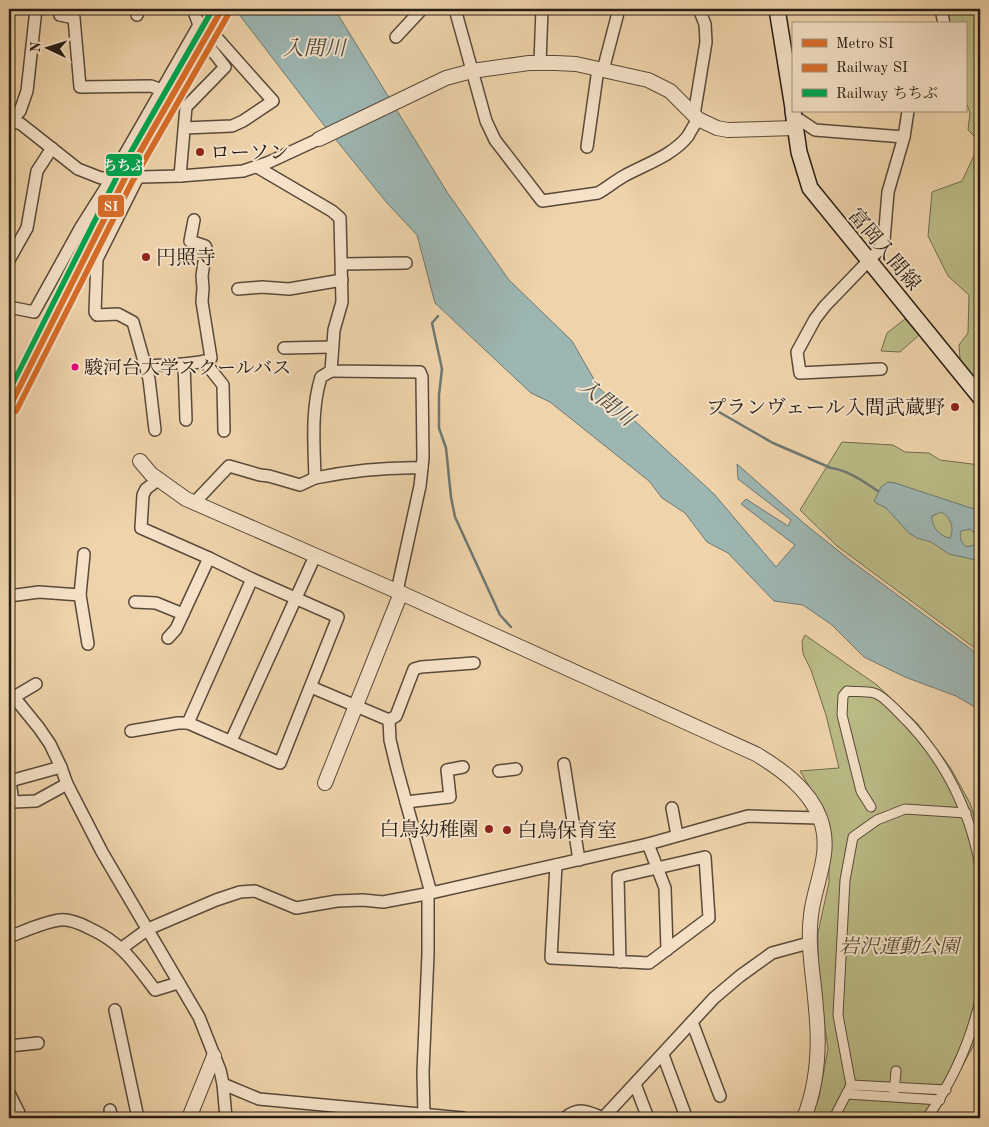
<svg xmlns="http://www.w3.org/2000/svg" width="989" height="1127" viewBox="0 0 989 1127" font-family="'Old Standard TT','Noto Serif JP',serif">
<style>
.green{fill:#bbbc87;stroke:#706c4e}
.water{fill:#9db6b2;stroke:#6d7873;fill-rule:evenodd}
.lines{fill:none;stroke-linecap:round;stroke-linejoin:round}
.stream{stroke:#6d7873;stroke-width:2.5}
.pedestrian-casing{stroke:#584a3a;stroke-width:11}
.minor-casing{stroke:#584a3a;stroke-width:14}
.tertiary-casing{stroke:#584a3a;stroke-width:16}
.secondary-casing{stroke:#261c14;stroke-width:18}
.pedestrian{stroke:#f5e2c8;stroke-width:9}
.minor{stroke:#f5e2c8;stroke-width:11}
.tertiary{stroke:#f5e2c8;stroke-width:14}
.secondary{stroke:#f5e2c8;stroke-width:15}
.rail-1-casing{stroke:#f5e2c8;stroke-width:10}
.rail-2-casing{stroke:#f5e2c8;stroke-width:10}
.rail-1{stroke:#d96e2a;stroke-width:6}
.rail-2{stroke:#00a651;stroke-width:6}
.metro-1-casing{stroke:#f5e2c8;stroke-width:10}
.metro-1{stroke:#d96e2a;stroke-width:6}
.poi-dot{fill:#8f2418;stroke:#f5e2c8;stroke-width:2}
.bus-dot{fill:#e5007d;stroke:#f5e2c8;stroke-width:2}
.labels{text-anchor:middle;stroke-width:4;stroke-linejoin:round;paint-order:stroke}
.bus-label{font-size:19px;fill:#261c14;stroke:#f5e2c8;text-anchor:start}
.poi-label{font-size:20px;fill:#261c14;stroke:#f5e2c8;text-anchor:start}
.street-label{font-size:20px;fill:#261c14;stroke:#f5e2c8}
.park-label{font-size:20px;font-style:italic;fill:#534c36;stroke:#f5e2c8}
.water-label{font-size:21px;font-style:italic;fill:#4a4a43;stroke:#f5e2c8}
.line-badge{stroke:#f5e2c8;stroke-width:2}
.badge-label{font-size:14px;text-anchor:middle;font-weight:bold;fill:#fff}
</style>
<rect width="100%" height="100%" fill="#efd3aa"/>
<filter id="stains"><feTurbulence type="fractalNoise" baseFrequency=".004" numOctaves="4"/><feColorMatrix values="0 0 0 0 .2 0 0 0 0 .09 0 0 0 0 .02 0 0 0 .5 -.17"/></filter>
<radialGradient id="worn" r=".72"><stop offset=".6" stop-color="#630" stop-opacity="0"/><stop offset="1" stop-color="#630" stop-opacity=".3"/></radialGradient>
<!-- green -->
<g class="green">
<polygon points="937,9 980,9 980,142 968,130 970,113 965,99 965,24 940,24"/>
<polygon points="980,143 980,393 961,372 959,345 968,333 969,295 948,276 928,236 932,192 962,181"/>
<polygon points="905,319 919,335 900,352 881,351 887,333"/>
<polygon points="842,442 893,445 905,452 929,453 940,460 980,465 980,654 976,649 837,546 800,510"/>
<polygon points="805,635 877,685 918,724 950,767 970,803 980,835 980,1016 975,1043 934,1118 811,1118 819,1097 828,1049 818,978 818,933 829,882 829,834 819,803 800,771 839,768 826,715 811,670 803,654 802,641"/>
</g>
<!-- water -->
<g class="water">
<polygon points="235,9 336,9 337,13 447,192 509,280 572,341 599,388 714,494 776,567 795,545 741,504 746,499 788,526 791,520 738,479 737,464 806,525 850,560 972,650 980,659 980,710 956,696 905,677 864,657 832,625 803,605 774,601 728,553 707,542 685,513 662,498 649,481 550,402 531,393 435,303 417,235 387,203 320,120"/>
<path d="M888,482l7,1 85,28v28l-10,-10 -9,2c-2,7 0,12 6,16l6,-2 7,5v11l-31,-7 -18,-12 -14,-4 -8,-5 -23,-25 -10,-5 -2,-2 7,-14zM941,512c9,4 14,16 9,26 -10,-1 -19,-12 -18,-22z"/>
</g>
<g class="lines">
<!-- stream -->
<g class="stream">
<polyline points="438,316 432,323 442,369 439,395 439,428 446,448 451,497 455,517 500,615 511,627"/>
<path d="M712,408l61,35 58,25c17,2 33,14 47,23"/>
</g>
<!-- pedestrian casing -->
<g class="pedestrian-casing">
<g id="pedestrian">
<path d="M871,807l-10,-16 -19,-76 1,-19 4,-5c9,1 19,0 27,2 8,2 18,13 24,19 44,42 71,95 82,154"/>
<polyline points="851,1085 946,1090"/>
<polyline points="894,1093 896,1071"/>
<polyline points="847,1094 940,1100"/>
<polyline points="834,1118 851,1085 838,1015 845,880 853,837 877,820 905,809 966,813"/>
<path d="M927,1118c25,-36 43,-75 53,-118"/>
</g>
</g>
<!-- minor casing -->
<g class="minor-casing">
<g id="minor">
<polyline points="60,9 60,15 74,18 80,87 151,86 162,90"/>
<path d="M455,9l31,112 9,19 47,61 56,-8c9,-5 17,-12 26,-17 22,-12 48,-20 64,-40 3,-6 7,-12 10,-17"/>
<polyline points="941,9 944,24"/>
<polyline points="137,15 139,9"/>
<polyline points="396,37 422,9"/>
<polyline points="540,63 542,9"/>
<polyline points="603,70 619,9"/>
<polyline points="694,115 706,42 705,24 699,9"/>
<polyline points="794,118 800,120 815,130 904,137"/>
<polyline points="9,120 21,124 78,169 101,178 180,176 243,171 267,163 319,139"/>
<polyline points="11,121 20,111 27,91 36,9"/>
<polyline points="587,147 598,69"/>
<polyline points="257,167 332,211 340,218 342,302 334,330 331,371 420,372 422,377 423,458 420,486 397,591"/>
<polyline points="180,176 186,107 225,67 208,45 216,37 273,101 243,121 232,126 184,128"/>
<polyline points="138,177 97,259 95,312 97,315 118,314 133,322 149,379 155,430"/>
<polyline points="9,260 27,228 37,171 52,148"/>
<polyline points="342,264 406,263"/>
<polyline points="238,289 262,287 289,289 342,280"/>
<polyline points="9,307 34,312 81,227 105,189 199,25 193,9"/>
<polyline points="284,348 332,347"/>
<polyline points="204,361 223,385 224,431"/>
<polyline points="184,364 208,361 211,358 202,302 203,288 202,276 206,248 205,246 190,241 194,220"/>
<polyline points="146,366 184,364 186,420"/>
<polyline points="881,369 800,373 797,352 815,319 825,306 877,252 884,240 888,192 904,137 908,111"/>
<path d="M315,478c36,-7 71,-11 107,-10"/>
<polyline points="159,479 146,489 143,495 141,528 209,558"/>
<path d="M194,503l35,-37 31,9 9,1 31,9 15,-7c-1,-34 -4,-69 6,-101l10,-6"/>
<polyline points="84,554 80,595 88,644"/>
<polygon points="252,579 338,617 280,763 188,723"/>
<polyline points="9,596 39,592 80,595"/>
<polyline points="135,602 156,603 183,614"/>
<polyline points="168,638 176,629 209,558 252,579"/>
<polyline points="311,687 389,720 396,716 414,669 421,667 474,663"/>
<polyline points="9,691 39,728 50,744 61,767 67,784 102,852 199,1017 220,1070 223,1084 226,1118"/>
<polyline points="14,697 36,684"/>
<polyline points="389,720 390,740 397,769 431,893"/>
<polyline points="131,731 178,723 188,723"/>
<polyline points="231,741 315,556"/>
<polyline points="564,764 579,860"/>
<polyline points="61,767 10,781 13,802 36,801 67,784"/>
<polyline points="499,771 516,769"/>
<polyline points="406,802 450,797 447,770 463,767"/>
<polyline points="672,808 677,835"/>
<polyline points="648,844 665,888 667,950"/>
<polyline points="556,865 551,958 649,963 709,918 705,857 618,877 620,962"/>
<path d="M9,937c16,-6 34,-15 51,-17 9,-1 21,4 29,8 33,15 45,34 66,62l23,-7"/>
<polyline points="122,948 148,929 216,900 240,892 255,891 296,908 337,901 363,900 383,902 431,893 648,844 748,816 820,818"/>
<polyline points="115,1010 138,1118"/>
<polyline points="692,1022 720,1096"/>
<polyline points="9,1046 38,1043"/>
<polyline points="663,1055 685,1114"/>
<polyline points="223,1084 259,1099 463,1118"/>
<polyline points="635,1084 648,1118"/>
<polyline points="9,1093 19,1113 18,1118"/>
<polyline points="110,1110 112,1118"/>
<polyline points="424,1118 423,1072 428,954 428,894"/>
<path d="M565,1118c14,-12 23,-6 38,0"/>
<polyline points="603,1118 714,998 740,976 772,953 809,943"/>
</g>
</g>
<!-- tertiary casing -->
<g class="tertiary-casing">
<g id="tertiary">
<polyline points="9,124 11,121"/>
<polyline points="319,139 446,78 472,71 529,63 556,63 576,64 648,80 670,91 698,119 717,128 728,130 795,128"/>
<path d="M140,461l11,13 35,25 215,94 355,161c25,15 53,35 64,64 13,35 -5,63 -9,97 -4,32 3,63 5,94 4,38 2,74 -12,109"/>
<polyline points="325,783 401,593"/>
<polyline points="189,1118 214,1056"/>
</g>
</g>
<!-- secondary casing -->
<g class="secondary-casing">
<g id="secondary">
<polyline points="777,9 793,108"/>
<polyline points="793,111 799,152 810,188 980,397"/>
</g>
</g>
<!-- pedestrian -->
<use href="#pedestrian" class="pedestrian"/>
<!-- minor -->
<use href="#minor" class="minor"/>
<!-- tertiary -->
<use href="#tertiary" class="tertiary"/>
<!-- secondary -->
<use href="#secondary" class="secondary"/>
<!-- rail-1 casing -->
<g class="rail-1-casing">
<polyline id="rail-1" points="16,411 132,182 229,13"/>
</g>
<!-- rail-2 casing -->
<g class="rail-2-casing">
<polyline id="rail-2" points="9,392 118,175 213,9"/>
</g>
<!-- rail-1 -->
<use href="#rail-1" class="rail-1"/>
<!-- rail-2 -->
<use href="#rail-2" class="rail-2"/>
<!-- metro-1 casing -->
<g class="metro-1-casing">
<polyline id="metro-1" points="9,408 125,178 222,9"/>
</g>
<!-- metro-1 -->
<use href="#metro-1" class="metro-1"/>
</g>
<!-- markers -->
<g class="poi-dot">
<circle cx="200" cy="152" r="5"/>
<circle cx="146" cy="257" r="5"/>
<circle cx="955" cy="407" r="5"/>
<circle cx="489" cy="829" r="5"/>
<circle cx="507" cy="830" r="5"/>
</g>
<circle class="bus-dot" cx="75" cy="367" r="4.5"/>
<g class="labels">
<!-- bus labels -->
<g class="bus-label">
<text x="84" y="374">駿河台大学スクールバス</text>
</g>
<!-- poi labels -->
<g class="poi-label">
<text x="210" y="159">ローソン</text>
<text x="156" y="264">円照寺</text>
<text x="945" y="414" text-anchor="end">プランヴェール入間武蔵野</text>
<text x="479" y="836" text-anchor="end">白鳥幼稚園</text>
<text x="517" y="837">白鳥保育室</text>
</g>
<!-- street labels -->
<g class="street-label">
<text transform="translate(885 249) rotate(50)" y="7">富岡入間線</text>
</g>
<!-- park labels -->
<g class="park-label">
<text x="899" y="953">岩沢運動公園</text>
</g>
<!-- water labels -->
<g class="water-label">
<text x="314" y="55">入間川</text>
<text transform="translate(607 402) rotate(38)" y="7">入間川</text>
</g>
</g>
<g class="line-badge">
<rect x="105" y="153" width="38" height="24" rx="5" fill="#00a651"/>
<rect x="97" y="194" width="28" height="24" rx="5" fill="#d96e2a"/>
</g>
<g class="badge-label">
<text x="124" y="170">ちちぶ</text>
<text x="111" y="211">SI</text>
</g>
<!-- margin -->
<rect width="989" height="1127" fill="none" stroke="#efd3aa" stroke-width="30"/>
<rect x="10" y="10" width="969" height="1107" fill="none" stroke="#261c14" stroke-width="2.5"/>
<rect x="15" y="15" width="959" height="1097" fill="none" stroke="#261c14"/>
<!-- legend -->
<rect x="792" y="22" width="175" height="90" fill="#f5e2c8" stroke="#a29380"/>
<rect x="802" y="39" width="25" height="8" fill="#d96e2a" stroke="#a29380"/>
<text x="836" y="48" font-size="15" fill="#261c14">Metro SI</text>
<rect x="802" y="64" width="25" height="8" fill="#d96e2a" stroke="#a29380"/>
<text x="836" y="72" font-size="15" fill="#261c14">Railway SI</text>
<rect x="802" y="89" width="25" height="8" fill="#00a651" stroke="#a29380"/>
<text x="836" y="98" font-size="15" fill="#261c14">Railway ちちぶ</text>
<!-- north arrow -->
<g transform="translate(48 48) rotate(274)" stroke="#f5e2c8" stroke-width="4" paint-order="stroke">
<path d="M0-4L9 19L0 12L-9 19Z" fill="#261c14"/>
<text y="-8" font-size="14" font-weight="bold" text-anchor="middle" fill="#261c14">N</text>
</g>
<rect width="100%" height="100%" filter="url(#stains)"/>
<rect width="100%" height="100%" fill="url(#worn)"/>
</svg>
